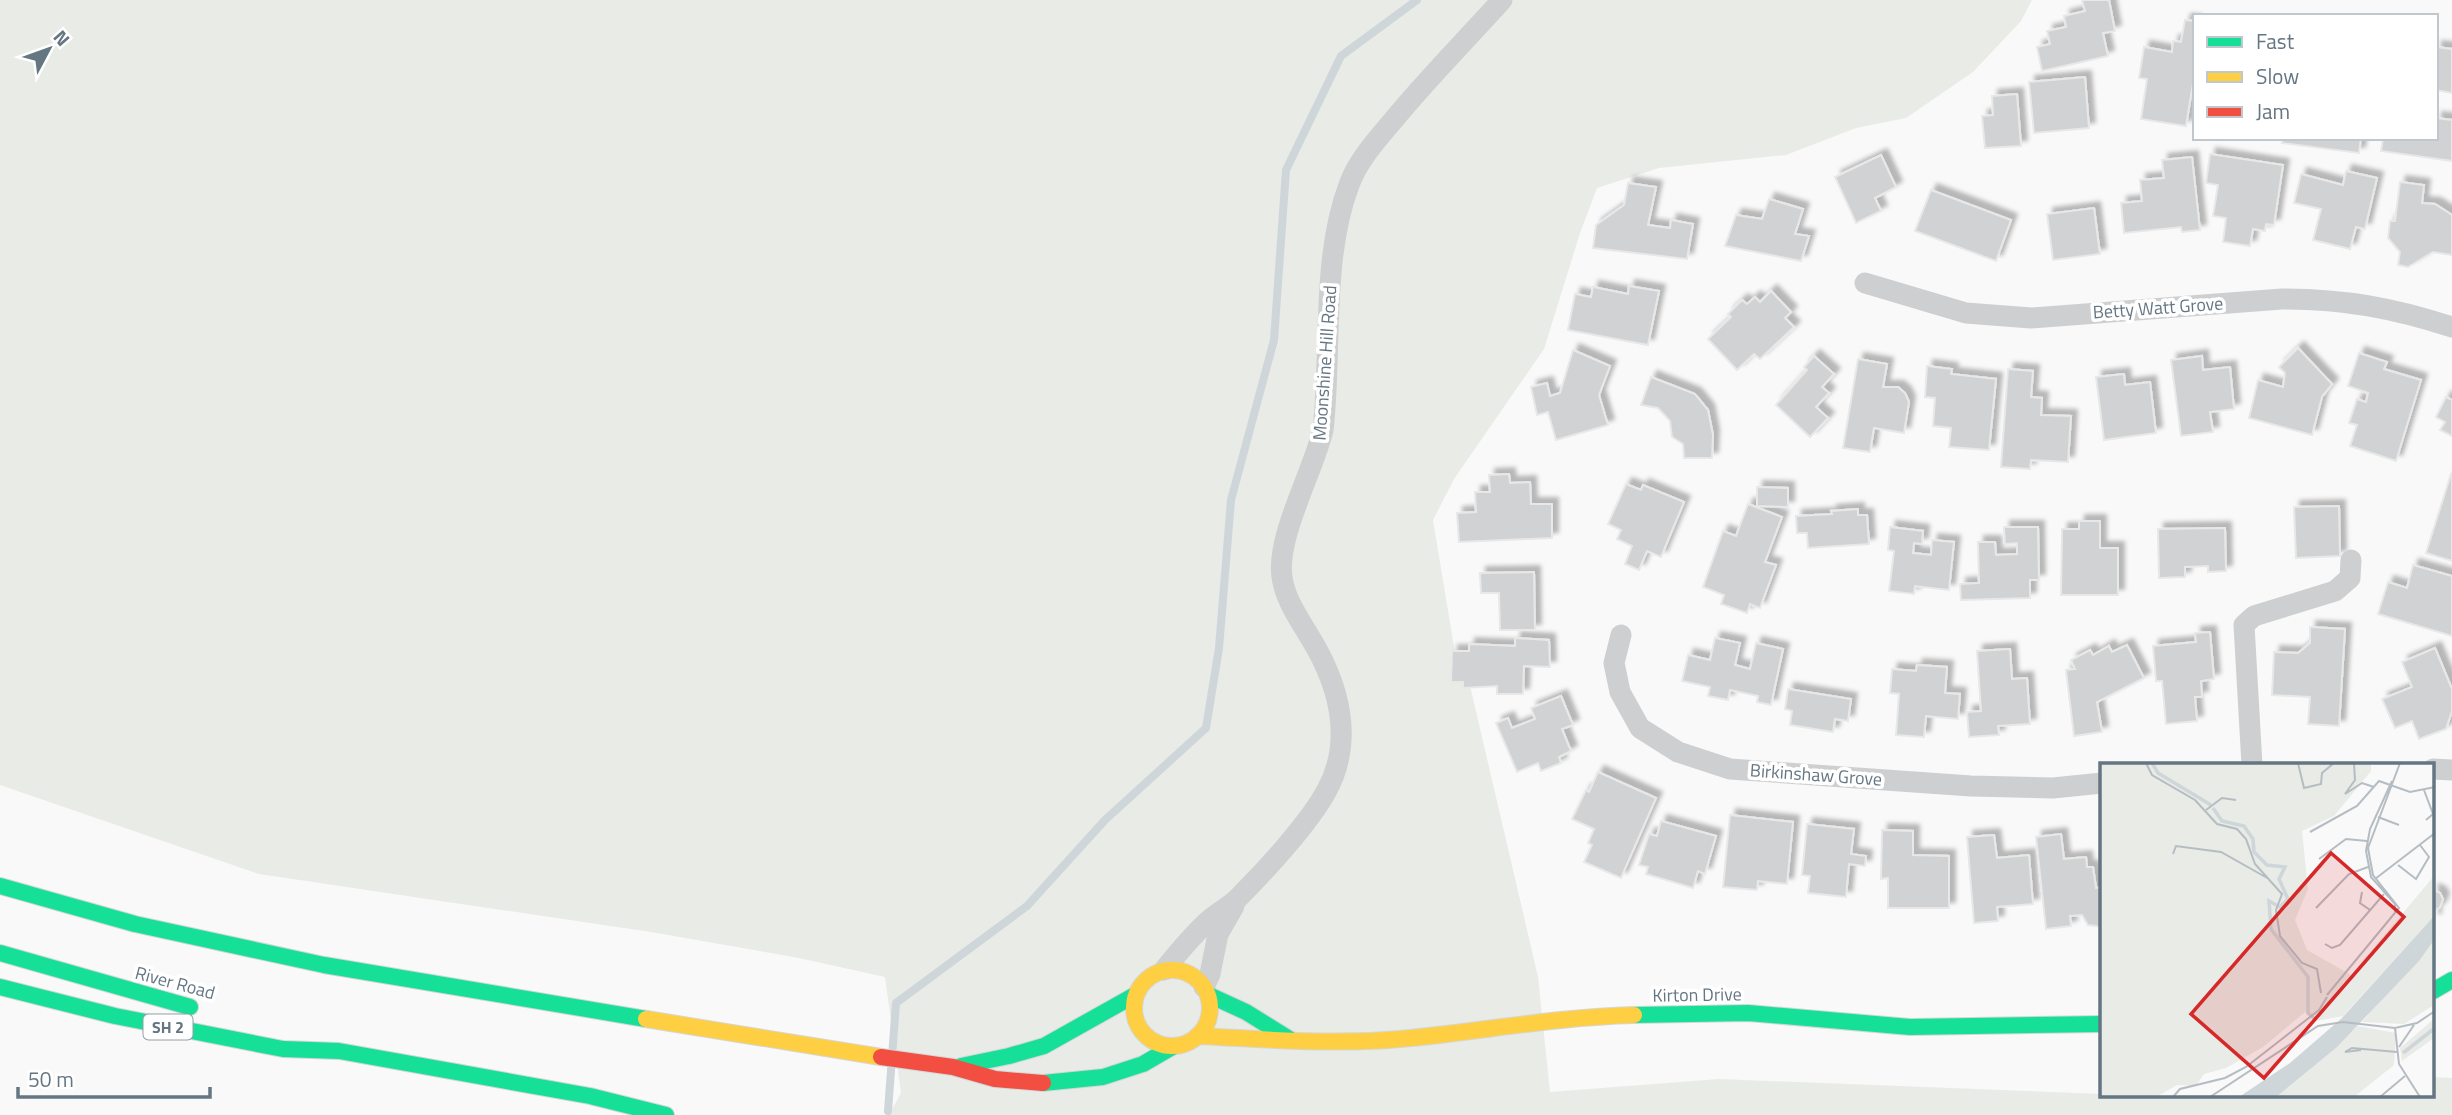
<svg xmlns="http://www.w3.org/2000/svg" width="2452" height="1115" viewBox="0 0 2452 1115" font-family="'Titillium Web',sans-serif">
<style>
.green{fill:#e8ebe6}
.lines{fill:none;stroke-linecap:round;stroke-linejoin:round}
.stream{stroke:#ced6d9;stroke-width:8}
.building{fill:#d0d2d3;stroke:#e8e8e8;stroke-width:2;filter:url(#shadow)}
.fast-casing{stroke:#d5d6d7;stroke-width:18}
.slow-casing{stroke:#d5d6d7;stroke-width:18}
.jam-casing{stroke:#d5d6d7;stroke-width:18}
.street{stroke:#cecfd0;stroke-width:21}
.fast{stroke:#16e098;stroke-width:16}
.slow{stroke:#ffcf43;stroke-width:16}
.jam{stroke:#f24e42;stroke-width:16}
.labels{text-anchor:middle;stroke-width:7;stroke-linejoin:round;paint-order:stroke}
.shield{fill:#fff;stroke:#939fa8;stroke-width:2}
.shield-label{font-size:16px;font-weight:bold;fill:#657683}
.street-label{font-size:18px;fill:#657683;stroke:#fff}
.inset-river{fill:none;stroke:#ced6d9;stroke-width:3.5}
.inset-road{fill:none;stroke:#b5bdc3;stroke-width:2}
.view{fill:#d62828;fill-opacity:0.15;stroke:#d62828;stroke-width:3.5}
.inset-edge{fill:none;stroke:#657683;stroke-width:3.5}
</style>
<defs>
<filter id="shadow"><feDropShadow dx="6" dy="-6" stdDeviation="2" flood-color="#0004"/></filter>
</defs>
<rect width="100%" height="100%" fill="#f9f9f9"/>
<!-- green -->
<polygon class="green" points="0,0 2032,0 2021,21 1973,72 1906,118 1856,128 1786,155 1659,168 1597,188 1580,233 1544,349 1454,479 1433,520 1454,647 1471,690 1538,977 1550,1092 1719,1079 2102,1094 2102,1096 2433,1096 2433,1077 2452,1078 2452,1115 889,1115 901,1093 885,977 799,958 651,932 259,874 0,785"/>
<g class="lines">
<!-- stream -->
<polyline class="stream" points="888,1111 896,1003 1027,906 1105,820 1206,728 1219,648 1231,500 1274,340 1286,170 1341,56 1417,0"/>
</g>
<!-- building -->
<g class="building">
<polygon points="2082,0 2109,0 2115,31 2103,33 2108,56 2042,71 2037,47 2050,44 2047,31 2066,27 2064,16 2085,11"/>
<polygon points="2185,20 2195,21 2195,71 2186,126 2141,119 2147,79 2139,78 2144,47 2172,52 2173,41 2181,42"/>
<polygon points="2436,47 2452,49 2452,93 2436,90"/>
<polygon points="2085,77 2089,128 2034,133 2029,82"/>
<polygon points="2017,94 2021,146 1985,148 1982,116 1993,115 1992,96"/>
<polygon points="2436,118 2452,120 2452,161 2381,151 2383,138 2436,138"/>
<polygon points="2283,138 2361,138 2359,153 2282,143"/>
<polygon points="2210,154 2283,165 2274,225 2266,224 2265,231 2253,229 2250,246 2223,242 2226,218 2213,216 2218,185 2206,183"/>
<polygon points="1881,155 1896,187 1875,198 1881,211 1856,223 1835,177"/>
<polygon points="2192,157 2200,230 2182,232 2181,227 2124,233 2121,203 2142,201 2140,180 2164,178 2162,160"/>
<polygon points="2346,171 2377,178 2365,229 2356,227 2350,249 2313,240 2321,209 2294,203 2301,174 2343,185"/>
<polygon points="2400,182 2424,185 2422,203 2435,204 2452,215 2452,255 2433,252 2408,267 2398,265 2400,252 2388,238 2390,221 2395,221"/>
<polygon points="1628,183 1656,187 1648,225 1670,228 1671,220 1693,224 1687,259 1593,248 1596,225 1624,205"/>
<polygon points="1931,190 2011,220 1996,261 1915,231"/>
<polygon points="1769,199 1803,209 1795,234 1809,236 1801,261 1725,246 1736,215 1762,219"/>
<polygon points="2094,208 2100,254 2053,260 2047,214"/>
<polygon points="1629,286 1659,291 1648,345 1568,330 1575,294 1591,297 1593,287 1628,294"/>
<polygon points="1771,291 1791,312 1785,318 1794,327 1760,359 1754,354 1737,370 1708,339 1731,317 1728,314 1742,300 1747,304 1755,297 1760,302"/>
<polygon points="2298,348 2332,384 2322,397 2312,435 2249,418 2258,380 2283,387 2285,373 2279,367"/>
<polygon points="1573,350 1610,366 1599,395 1608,425 1556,440 1548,412 1537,415 1531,387 1547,383 1550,396 1560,393"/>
<polygon points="2359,353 2387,362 2384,369 2421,380 2396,461 2350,446 2357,425 2349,423 2357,399 2366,402 2368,393 2348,386"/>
<polygon points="1814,356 1834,374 1822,387 1829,393 1816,407 1828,418 1810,437 1776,405 1807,370 1804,367"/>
<polygon points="2202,356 2203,370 2230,367 2234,409 2210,412 2213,432 2181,436 2171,360"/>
<polygon points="1858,359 1887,364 1883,387 1898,387 1905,393 1909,402 1904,433 1874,428 1870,452 1843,448"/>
<polygon points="1927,366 1952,369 1951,374 1996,379 1989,450 1949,447 1951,428 1933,426 1935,398 1925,397"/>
<polygon points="2008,369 2033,371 2031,397 2042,398 2041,415 2071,416 2068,462 2031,460 2030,469 2001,467"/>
<polygon points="2124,374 2125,385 2150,382 2156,433 2104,440 2096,377"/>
<polygon points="1651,377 1695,394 1708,410 1713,435 1712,458 1684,458 1683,444 1672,437 1670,421 1658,408 1641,405"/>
<polygon points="2446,397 2452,400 2452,436 2440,430 2445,422 2436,417"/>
<polygon points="1509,474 1510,483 1530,482 1531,504 1552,504 1552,538 1459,542 1457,513 1476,512 1475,492 1490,492 1489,475"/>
<polygon points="2451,474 2452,474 2452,561 2426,553"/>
<polygon points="1626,484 1641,490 1643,485 1684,502 1661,557 1647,551 1639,570 1625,564 1632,546 1617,539 1621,530 1608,524"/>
<polygon points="1757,487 1788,488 1788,507 1757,506"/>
<polygon points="1748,504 1782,517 1765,562 1776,565 1760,608 1750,604 1747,613 1721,604 1724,595 1703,587 1723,531 1736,536"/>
<polygon points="2339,506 2340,556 2296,558 2294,507"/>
<polygon points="1858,509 1858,515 1867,515 1869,544 1808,548 1807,533 1797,533 1796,516 1832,514 1831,511"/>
<polygon points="2079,521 2100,521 2100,548 2118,548 2118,595 2061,595 2062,529 2079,529"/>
<polygon points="1890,527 1923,531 1922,544 1914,543 1913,553 1931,555 1932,540 1954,542 1949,590 1915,586 1914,594 1889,591 1894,551 1888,550"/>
<polygon points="2004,527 2038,527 2039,580 2030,580 2030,598 1961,600 1960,584 1979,583 1978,542 1995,542 1996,555 2017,554 2017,543 2005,544"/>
<polygon points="2225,528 2226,571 2208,572 2208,566 2185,567 2185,577 2159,578 2158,529"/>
<polygon points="2413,565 2452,576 2452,636 2378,614 2388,582 2407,588"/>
<polygon points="1534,572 1535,630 1500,630 1499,593 1481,593 1480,573"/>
<polygon points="2310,627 2345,629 2339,726 2308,724 2310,697 2272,695 2274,652 2298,653 2310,643"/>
<polygon points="2210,632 2214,679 2201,681 2202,697 2195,697 2197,721 2166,724 2162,681 2156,681 2153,646 2196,642 2195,633"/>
<polygon points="1515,638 1549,640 1550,667 1524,666 1523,694 1497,694 1497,686 1463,688 1463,682 1451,682 1452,651 1469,651 1469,644 1515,646"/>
<polygon points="1715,638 1740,643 1735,665 1750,669 1756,643 1783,649 1771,705 1757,702 1758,696 1730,690 1728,700 1708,696 1710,687 1682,681 1688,655 1710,660"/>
<polygon points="2127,645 2144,678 2097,702 2102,732 2074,736 2066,670 2075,669 2071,660 2090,650 2093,655 2109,646 2112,652"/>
<polygon points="2435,648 2452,689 2452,711 2446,729 2419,739 2412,721 2395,728 2382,699 2412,687 2402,662"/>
<polygon points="2010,649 2012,679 2027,678 2030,724 1998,726 1999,735 1969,737 1967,712 1981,711 1977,651"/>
<polygon points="1917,665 1947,667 1945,693 1960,694 1958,719 1926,716 1924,737 1896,735 1899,694 1890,693 1892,669 1916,671"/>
<polygon points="1788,689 1851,699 1848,721 1835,719 1833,732 1790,725 1792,711 1785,709"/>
<polygon points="1561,696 1573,725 1562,729 1571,751 1559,757 1561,763 1541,771 1538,763 1517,772 1496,723 1508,718 1512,728 1535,719 1531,708"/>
<polygon points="1598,772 1656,798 1621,878 1584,862 1592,845 1588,843 1594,829 1572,819 1586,790 1589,792"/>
<polygon points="1730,815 1793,822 1787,884 1758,881 1757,890 1723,887"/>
<polygon points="1661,821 1716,836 1705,874 1698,871 1693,888 1646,874 1648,867 1639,865 1649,834 1657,836"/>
<polygon points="1807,824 1854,829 1851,854 1866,856 1865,866 1849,864 1846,897 1808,893 1810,876 1802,875"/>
<polygon points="1882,830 1913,831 1913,855 1949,856 1949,908 1888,908 1888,878 1881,879"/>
<polygon points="2061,834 2064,859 2086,857 2087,867 2093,867 2096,888 2102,887 2102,927 2088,925 2082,915 2070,916 2071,926 2046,929 2036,837"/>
<polygon points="1994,835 1997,858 2029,855 2033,904 1997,907 1998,921 1974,923 1967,837"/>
<polygon points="2433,890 2440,893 2443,899 2440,907 2435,911 2435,919 2433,919"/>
</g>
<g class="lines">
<!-- fast casing -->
<g class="fast-casing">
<g id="fast">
<polyline points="0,886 135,924 324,965 646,1019"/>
<polyline points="0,953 190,1007"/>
<polyline points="0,987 115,1016 283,1049 339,1051 590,1096 666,1115"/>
<polyline points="2433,991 2452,980"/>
<polyline points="1209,995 1246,1012 1291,1040"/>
<polyline points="1634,1015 1748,1013 1910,1027 2102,1024"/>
<polyline points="961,1066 1009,1056 1044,1046 1135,995"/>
<polyline points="1043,1083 1103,1077 1143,1064 1174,1046"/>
</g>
</g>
<!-- slow casing -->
<g class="slow-casing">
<g id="slow">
<circle cx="1172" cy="1008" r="38"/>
<polyline points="646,1019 881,1057"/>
<path d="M1197,1036c68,3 135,9 203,3 78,-7 155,-22 234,-24"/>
</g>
</g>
<!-- jam casing -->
<g class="jam-casing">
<polyline id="jam" points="881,1057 953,1067 995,1079 1043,1083"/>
</g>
<!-- street -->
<g class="street">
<path d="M1865,283l101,30 65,5 251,-19c63,0 111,9 170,28"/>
<polyline points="1621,635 1614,663 1620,692 1640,728 1678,752 1730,769 1971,786 2053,788 2102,783"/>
<polyline points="2252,765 2244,625 2254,616 2335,591 2350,578 2351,560"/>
<polyline points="2433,769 2452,770"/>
<path d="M1164,970c13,-16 27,-33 42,-47 10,-10 24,-16 34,-27 26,-26 70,-74 87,-106 27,-50 12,-105 -16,-151 -11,-19 -26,-39 -29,-62 -6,-40 31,-105 41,-147 9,-78 -2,-171 26,-245 8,-23 26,-43 42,-62 35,-43 74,-82 111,-123"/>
<polyline points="1204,987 1210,974 1218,934 1234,906"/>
</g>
<!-- fast -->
<use href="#fast" class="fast"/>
<!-- slow -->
<use href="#slow" class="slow"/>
<!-- jam -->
<use href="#jam" class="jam"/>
</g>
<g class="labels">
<!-- shield labels -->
<rect class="shield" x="143.5" y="1014.5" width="49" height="25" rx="5"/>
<g class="shield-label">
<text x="168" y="1033">SH 2</text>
</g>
<!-- street labels -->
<g class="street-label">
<text transform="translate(2158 308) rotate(-4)" y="6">Betty Watt Grove</text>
<text transform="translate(1325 363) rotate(-86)" y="6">Moonshine Hill Road</text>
<text transform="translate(1816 775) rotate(4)" y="6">Birkinshaw Grove</text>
<text transform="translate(175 983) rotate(15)" y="6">River Road</text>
<text transform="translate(1697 995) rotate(-1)" y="6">Kirton Drive</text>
</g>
</g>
<!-- overview -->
<g transform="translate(2100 763)">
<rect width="334" height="334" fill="#f9f9f9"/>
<path d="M0,0h271v8l-37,45 -32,15 6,58 -13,31 12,30 44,25 83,-99v40l-91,100 -27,5 -11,-9 -42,35 -37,21 -22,6 -8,12 -19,-1 -21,12h-56zM334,177v65l-30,19 -42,-2zM334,256v19l-32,23 -2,-13zM258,263l38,7 -2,32 -40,32h-78z" fill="#e8ebe6"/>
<path d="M334,153v24l-15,21 -82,86 -61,50h-37l51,-34 52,-45z" fill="#ced6d9"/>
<path class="inset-river" d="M52,0l6,10 53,32M113,45l9,13 22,5 9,13 1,13 13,13 18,2 -6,12 9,20 -8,8 -11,-6 2,28 37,48v36l7,6M303,290l32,-25"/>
<path class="inset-road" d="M46,0l6,12 43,25 22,24 20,5 9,10 9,25 27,30 -6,16 4,26 22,27 15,6 4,24M198,0l6,25 17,-4 1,-11 12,-10M254,0l1,17 -10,14 17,-11 12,4M292,18l-22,48 -4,22 5,26 24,27v8M324,27l9,24 -7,6M106,47l16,-12 14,2M278,54l21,8M210,69l47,-26 22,-25 31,11 25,-5M73,91l3,-8 45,6 48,27M219,96l27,-20 21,2M298,102l18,14 13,-22 -9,-12M275,116l60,-46M262,129l-2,11 10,7M216,145l33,-34 19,-7M225,181l7,4 8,-3 44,-51M227,232l72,-87 -26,-33 -5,-27 32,-85M295,265l4,36 21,33M299,284l15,-22M261,287l-16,2 7,-4 45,4M73,334l7,-8 45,-11 21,-11 73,-57 8,-13M110,334l108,-71 25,-4 52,6 22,-5 18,-12M280,334l25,-21"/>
<path class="view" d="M231,90l73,64 -140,161 -73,-64z"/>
<rect width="334" height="334" class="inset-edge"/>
</g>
<!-- legend -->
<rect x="2193" y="14" width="245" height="126" fill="#ffffff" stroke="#c1c8cd" stroke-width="2"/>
<rect x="2207" y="37" width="35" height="10" fill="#16e098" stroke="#c1c8cd" stroke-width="2"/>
<text x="2256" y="49" font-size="21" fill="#657683">Fast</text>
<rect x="2207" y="72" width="35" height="10" fill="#ffcf43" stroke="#c1c8cd" stroke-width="2"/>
<text x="2256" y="84" font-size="21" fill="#657683">Slow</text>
<rect x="2207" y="107" width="35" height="10" fill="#f24e42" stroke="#c1c8cd" stroke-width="2"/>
<text x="2256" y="119" font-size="21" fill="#657683">Jam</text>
<!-- north arrow -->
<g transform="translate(49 49) rotate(49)" stroke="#ffffff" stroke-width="5" paint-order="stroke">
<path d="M0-5L12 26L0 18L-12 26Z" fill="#657683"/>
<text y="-10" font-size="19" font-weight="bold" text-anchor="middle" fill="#657683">N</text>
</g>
<!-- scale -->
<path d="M18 1087v10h192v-10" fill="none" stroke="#657683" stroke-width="3.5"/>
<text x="28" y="1087" font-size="21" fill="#657683" stroke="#ffffff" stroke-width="5" paint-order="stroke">50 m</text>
</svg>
